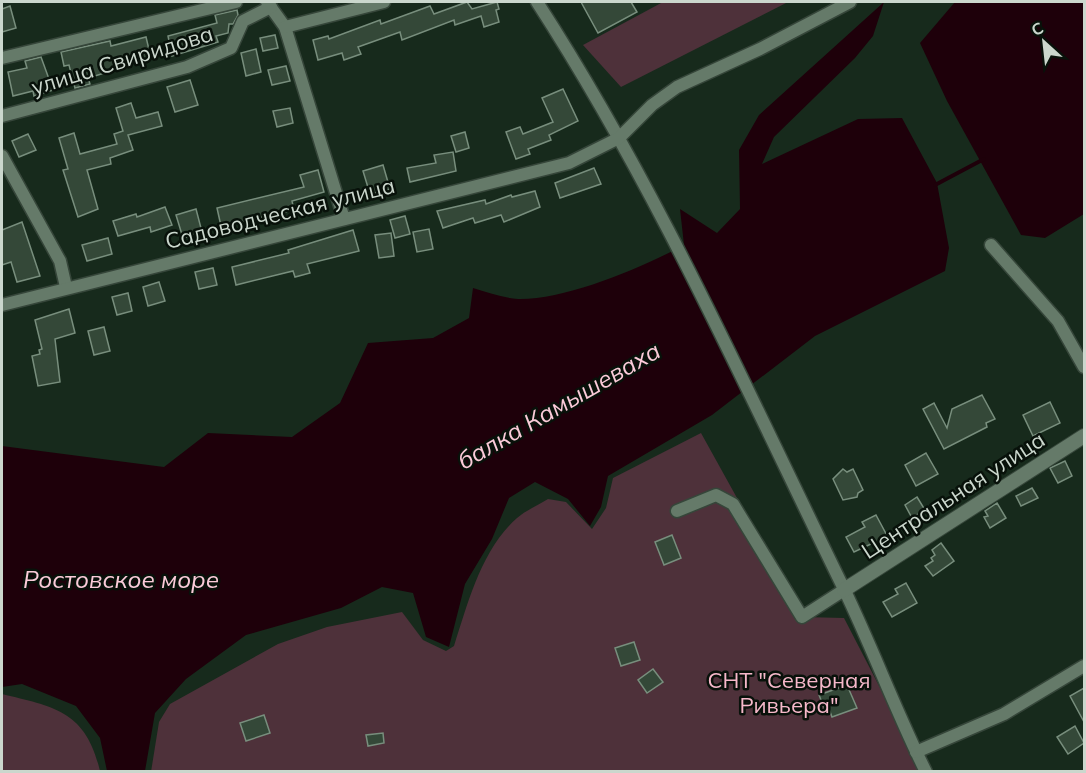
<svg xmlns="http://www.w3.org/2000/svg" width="1086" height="773" viewBox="0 0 1086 773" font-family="Mulish,sans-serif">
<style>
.green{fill:#4e313a}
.water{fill:#1e000a}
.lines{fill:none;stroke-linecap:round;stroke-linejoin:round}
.stream{stroke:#1e000a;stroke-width:4}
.building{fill:#344838;stroke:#788e7d;stroke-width:1.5}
.minor-casing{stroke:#36463a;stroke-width:15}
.tertiary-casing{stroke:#36463a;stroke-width:16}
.minor{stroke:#657a69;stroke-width:12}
.tertiary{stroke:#657a69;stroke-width:14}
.labels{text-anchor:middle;stroke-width:5;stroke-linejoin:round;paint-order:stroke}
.street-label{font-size:22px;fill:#cbd7cd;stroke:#08110a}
.park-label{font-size:22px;fill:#f6b8ca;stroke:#08110a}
.water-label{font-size:24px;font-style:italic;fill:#fbcbd9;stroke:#08110a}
</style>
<rect width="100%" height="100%" fill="#172a1c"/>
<!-- green -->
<g class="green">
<polygon points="663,2 788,2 621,87 583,45"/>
<path d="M701,433l102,184 41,1 79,153 -772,1 8,-50 11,-18 108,-60 49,-17 75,-15 21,28 23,11 8,-5c14,-43 27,-96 63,-128 8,-7 21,-13 31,-19l18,3 26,27 14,-21 7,-30z"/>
<path d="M2,694c53,13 84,17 98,77h-98z"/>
</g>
<!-- water -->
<g class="water">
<path d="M884,2l-11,34 -18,22 -81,79 -12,27 96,-45 44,-1 35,65 12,65 -4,23 -130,65 -103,79 -104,61 -7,31 -11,19 -22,-27 -33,-17 -26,16 -17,41 -27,45 -16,63 -23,-10 -13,-44 -31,-6 -41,21 -95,27 -60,44 -31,34 -10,58h-38l-7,-33 -24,-32 -54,-22 -20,3v-241l162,21 44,-34 84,4 48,-34 28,-60 65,-5 36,-20 4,-30c14,4 30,10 45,11 48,1 123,-31 166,-54l-4,-36 37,24 23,-24 -1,-59 20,-35z"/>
<polygon points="955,2 1084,2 1084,214 1045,238 1021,235 947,101 920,43"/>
</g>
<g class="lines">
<!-- stream -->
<polyline class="stream" points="935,185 984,159"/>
</g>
<!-- building -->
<g class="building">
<polygon points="467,2 472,9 497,2 499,9 496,10 499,22 484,27 481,16 455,25 454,20 402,40 400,32 358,47 361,54 344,60 342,53 318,60 313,40 328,36 329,39 380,20 381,24 430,6 434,14"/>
<polygon points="581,2 631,2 637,12 598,33"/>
<polygon points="10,6 16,28 2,32 2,9"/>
<polygon points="237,10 238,15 233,24 229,24 228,33 216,36 218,42 172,56 168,36 217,23 215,15"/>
<polygon points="275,35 278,48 263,51 260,38"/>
<polygon points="146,37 151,58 117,66 118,69 88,78 90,84 75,88 69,65 64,66 61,52 110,41 111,46"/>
<polygon points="256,49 261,72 246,76 241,53"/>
<polygon points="41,57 53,90 34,96 33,91 13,96 8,72 27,68 25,61"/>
<polygon points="286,66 290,81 272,85 268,70"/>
<polygon points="190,80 198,105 175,112 167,87"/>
<polygon points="563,89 578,121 549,135 551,140 528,149 530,154 516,159 506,132 520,127 523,134 553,122 542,98"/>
<polygon points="131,103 136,118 158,112 162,126 128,135 133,150 110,158 111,164 87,170 98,209 78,217 63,170 68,169 59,138 74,133 80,154 117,144 114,134 123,131 116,108"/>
<polygon points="290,108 293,123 277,127 273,111"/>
<polygon points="465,132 469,148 456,152 451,136"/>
<polygon points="28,134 36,150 19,157 12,141"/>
<polygon points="453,152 456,171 410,182 407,168 436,163 434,155"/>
<polygon points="383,165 390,189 370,194 363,171"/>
<polygon points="594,168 601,184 560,198 555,183"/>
<polygon points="318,170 324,192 292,201 294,210 221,226 217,208 304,187 300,175"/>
<polygon points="535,191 540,207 504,222 501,215 475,223 473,218 443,228 437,211 485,200 486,204 511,195 512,197"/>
<polygon points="165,207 172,225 151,232 150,227 118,236 113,221 136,214 137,217"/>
<polygon points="196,209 202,232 183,238 176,215"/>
<polygon points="405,216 410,234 395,238 390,220"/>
<polygon points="22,222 40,276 17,282 11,262 2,265 2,230"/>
<polygon points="429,229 433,249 417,252 413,232"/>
<polygon points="353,230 359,251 307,264 310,273 295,277 293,271 236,285 232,267 289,253 288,250"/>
<polygon points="391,233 394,256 379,258 375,235"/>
<polygon points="108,238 112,254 87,261 82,245"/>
<polygon points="213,268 217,285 199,289 195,272"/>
<polygon points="159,282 165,301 148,306 143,287"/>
<polygon points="128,293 132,311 117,315 112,297"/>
<polygon points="69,309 75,333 55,339 60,382 38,386 32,356 40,354 39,350 42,349 35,320"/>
<polygon points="104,327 110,351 94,355 88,331"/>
<polygon points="982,395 995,419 986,423 987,427 944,449 923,409 934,403 947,428 952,409"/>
<polygon points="1050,402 1060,423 1033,436 1023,415"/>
<polygon points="926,453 938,474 916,486 905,465"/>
<polygon points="1065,461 1072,476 1058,483 1050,468"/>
<polygon points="843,469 847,472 853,469 863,490 858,493 857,497 843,500 833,479"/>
<polygon points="1032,488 1038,498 1021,506 1016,496"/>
<polygon points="917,497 925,510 912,518 905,505"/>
<polygon points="997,503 1006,518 990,528 984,517 988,516 985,511"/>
<polygon points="876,515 891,543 877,550 873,543 854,552 846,537 865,527 862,522"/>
<polygon points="672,535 681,558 664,565 655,542"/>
<polygon points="941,543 954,561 933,576 925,566 933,561 931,558 935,555 932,550"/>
<polygon points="906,583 917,603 892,617 883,602 898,594 895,589"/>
<polygon points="634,642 640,660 621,666 615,648"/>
<polygon points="653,669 663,682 647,693 638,680"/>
<polygon points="847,685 857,708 832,717 829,709 825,710 819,695"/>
<polygon points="1084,688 1084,722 1070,696"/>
<polygon points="264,715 270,733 246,741 240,723"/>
<polygon points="1075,726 1084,743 1068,754 1057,737"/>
<polygon points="383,733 384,743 368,746 366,735"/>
</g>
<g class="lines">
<!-- minor casing -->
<g class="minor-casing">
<g id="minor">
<polyline points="267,2 285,27 344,219"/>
<path d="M537,2c120,185 210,389 307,587 29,60 52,123 82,183"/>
<polyline points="285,27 384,2"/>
<polyline points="2,58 236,2"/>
<polyline points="2,116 187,67 231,48 243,21 271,7"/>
<polyline points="2,156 60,261 66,287"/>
<polyline points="991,245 1058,321 1084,367"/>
<polyline points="2,305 569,163 619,138 652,105 677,87 760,49 850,2"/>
<polyline points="677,511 716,495 733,504 802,617 844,590"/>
<polyline points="916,752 1004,714 1084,666"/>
</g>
</g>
<!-- tertiary casing -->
<g class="tertiary-casing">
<polyline id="tertiary" points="844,590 1084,436"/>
</g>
<!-- minor -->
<use href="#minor" class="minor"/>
<!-- tertiary -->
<use href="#tertiary" class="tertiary"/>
</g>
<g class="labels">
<!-- street labels -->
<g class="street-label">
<text transform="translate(122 60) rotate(-17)" y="8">улица Свиридова</text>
<text transform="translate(280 213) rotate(-14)" y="8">Садоводческая улица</text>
<text transform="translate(953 495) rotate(-33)" y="8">Центральная улица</text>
</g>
<!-- park labels -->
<g class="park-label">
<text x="789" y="688">СНТ "Северная<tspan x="789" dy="25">Ривьера"</tspan></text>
</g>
<!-- water labels -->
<g class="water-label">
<text transform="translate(559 406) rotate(-30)" y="8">балка Камышеваха</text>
<text x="121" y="588">Ростовское море</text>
</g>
</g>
<!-- border -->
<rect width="1086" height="773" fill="none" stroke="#cbd7cd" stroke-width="6"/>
<!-- north arrow -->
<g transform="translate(1044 42) rotate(333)" stroke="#08110a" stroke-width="4.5" paint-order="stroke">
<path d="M0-4.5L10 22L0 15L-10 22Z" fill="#cbd7cd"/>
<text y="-9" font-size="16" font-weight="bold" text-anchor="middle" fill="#cbd7cd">С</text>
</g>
</svg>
